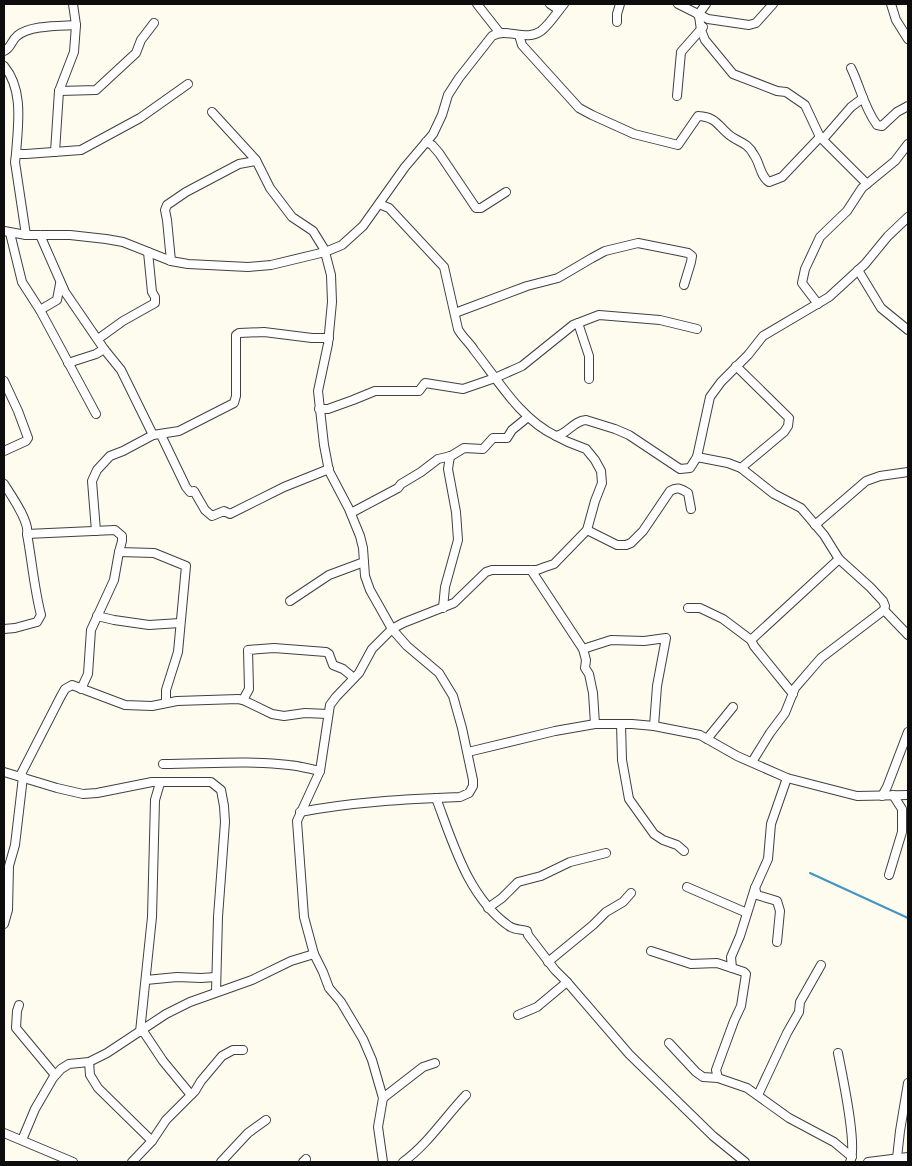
<svg xmlns="http://www.w3.org/2000/svg" width="912" height="1166" viewBox="0 0 912 1166" font-family="'Crimson Pro',serif">
<style>
.lines{fill:none;stroke-linecap:round;stroke-linejoin:round}
.stream{stroke:#4294c5;stroke-width:2}
.minor-casing{stroke:#404040;stroke-width:10}
.minor{stroke:#fff;stroke-width:8}
</style>
<rect width="100%" height="100%" fill="#fefbef"/>
<g class="lines">
<!-- stream -->
<polyline class="stream" points="810,873 908,918"/>
<!-- minor casing -->
<g class="minor-casing">
<g id="minor">
<polyline points="477,4 499,32"/>
<polyline points="550,4 559,10"/>
<polyline points="678,4 708,19 749,25 756,23 773,4"/>
<polyline points="891,4 896,20 908,39"/>
<polyline points="698,15 706,4"/>
<polyline points="699,16 701,30 705,40 733,74 777,91 786,92 805,105 820,137 825,137 851,107 863,98"/>
<polyline points="617,22 617,14 620,4"/>
<path d="M519,35l3,10 57,63 13,7 42,19 44,11 20,-29c17,1 19,8 29,17 9,9 20,8 27,22 6,8 6,21 15,27l13,-5 38,-40 47,47"/>
<path d="M4,51c7,-3 7,-10 13,-15 12,-11 43,-10 59,-11"/>
<path d="M4,66c20,24 14,59 12,88"/>
<path d="M851,68c9,18 13,40 26,57l5,1 15,-14 11,-6"/>
<polyline points="59,91 96,90 136,53 141,40 154,23"/>
<polyline points="677,96 681,52 703,27"/>
<polyline points="212,112 256,160 270,188 292,217 313,231 326,252"/>
<polyline points="426,142 432,145 439,153 476,208 481,208 506,192"/>
<polyline points="55,152 59,91 74,52 76,25 73,4"/>
<path d="M379,204l10,4 55,59 14,62c4,8 11,13 16,21 24,30 46,69 82,86 12,-2 17,-15 30,-16l29,9 14,6 51,34 10,-1 7,-11 13,-60 11,-15 27,-27 15,-19 66,-39 36,-33 23,-28 20,-19"/>
<path d="M4,231l22,4h44l36,4 17,3 48,19 17,3 60,3 23,-2 54,-13 17,-7 21,-19 42,-59 28,-33 9,-19 6,-20 11,-17 33,-42c15,-9 34,6 49,-5 9,-7 16,-19 23,-27"/>
<polyline points="10,233 22,282 40,310 96,414"/>
<polyline points="26,235 15,162 16,154 26,154 81,150 140,118 188,84"/>
<polyline points="40,235 65,292 104,349 121,370 153,435"/>
<polyline points="171,261 167,220 165,210 167,205 186,192 239,164 256,161"/>
<polyline points="858,270 881,308 908,330"/>
<polyline points="818,304 802,283 805,269 820,237 847,211 862,188 895,161 908,144"/>
<polyline points="40,310 57,300 60,284"/>
<polyline points="455,313 527,286 558,278 592,258 605,251 638,243 688,253 692,256 691,262 684,285"/>
<polyline points="578,323 589,356 589,379"/>
<polyline points="98,339 123,321 155,303 155,297 152,292 148,252"/>
<polyline points="68,363 96,354 104,349"/>
<polyline points="736,366 789,418 788,426 784,432 741,468"/>
<polyline points="4,381 18,411 28,438 26,441 4,451"/>
<polyline points="319,409 328,409 353,400 375,391 419,391 425,383 463,389 495,378 522,366 573,325 599,315 660,320 697,329"/>
<polyline points="161,435 186,487 190,492 194,491 205,510 212,516 224,511 230,514 284,487 329,469"/>
<polyline points="697,457 728,463 741,468 774,494 801,508 824,535 839,559 870,587 883,601 885,606 884,610 821,658 814,666 795,688 785,713 770,733 752,762"/>
<path d="M4,484c7,11 26,38 23,50 5,27 7,54 14,81l-4,7 -22,6 -11,1"/>
<polyline points="351,513 398,488 401,484 421,472 438,459 451,456 464,448 483,449 493,438 507,438 512,430 528,417"/>
<polyline points="815,525 866,481 880,476 908,472"/>
<path d="M587,530l30,15h9l5,-2 12,-12 27,-40c8,-5 11,-2 18,2l3,16"/>
<polyline points="96,531 92,481 97,470 110,456 123,451 153,435 179,431 234,403 236,396 236,335 239,333 264,332 312,338 329,338"/>
<polyline points="27,534 115,530 122,536 122,541 119,552 114,580 91,630 88,674 81,689"/>
<polyline points="119,552 154,553 186,566 178,652 166,690 166,703"/>
<polyline points="531,570 583,649 586,660 585,668 589,674 593,693 595,724"/>
<polyline points="290,601 329,575 364,562"/>
<polyline points="443,608 445,587 458,540 456,512 448,469 450,456"/>
<polyline points="688,608 700,608 723,619 751,640"/>
<polyline points="884,610 908,635"/>
<polyline points="97,616 114,620 149,625 180,623"/>
<polyline points="583,649 611,640 644,641 666,638 657,686 654,726"/>
<polyline points="793,694 754,646 751,640 839,559"/>
<polyline points="243,700 249,689 248,650 274,648 326,652 329,654 333,665 343,669 354,678"/>
<polyline points="621,724 622,760 629,799 654,834 663,840 677,845 684,851"/>
<polyline points="707,739 733,707"/>
<polyline points="468,752 555,731 595,724 632,724 654,726 700,735 737,756 787,778 857,796 908,795"/>
<path d="M163,764c42,0 84,-4 126,1 11,1 21,4 31,6"/>
<polyline points="4,772 57,788 83,794 97,793 152,782 211,782 221,790 224,806 225,822 218,917 216,992"/>
<polyline points="20,776 61,696 65,689 72,685 125,705 152,706 177,701 238,699 243,700 272,714 284,716 305,713 328,714"/>
<polyline points="882,796 887,787 908,732"/>
<path d="M436,798c17,45 32,99 73,128 5,4 12,3 18,5l1,4 27,35 12,12 62,72 84,82 32,26"/>
<path d="M300,812c53,-10 106,-13 160,-15l9,-4 4,-7v-6l-11,-52 -9,-32 -14,-23 -32,-27 -15,-17 -22,-39 -5,-14 -2,-28 -3,-12 -11,-27 -20,-38 -5,-26 -6,-54 10,-47 4,-42 -1,-27 -6,-23"/>
<polyline points="889,875 902,832 902,809 893,795"/>
<polyline points="687,887 747,913"/>
<polyline points="755,888 757,895 777,901 780,911 777,942"/>
<polyline points="488,908 502,898 518,882 541,876 570,862 606,853"/>
<polyline points="4,924 8,910 9,866 15,845 23,777"/>
<polyline points="651,951 691,964 717,963 744,972 746,974 741,1006 734,1021 716,1070 718,1078"/>
<polyline points="548,962 593,925 606,912 623,902 631,893"/>
<polyline points="732,968 731,957 740,936 755,888 768,859 771,824 787,778"/>
<polyline points="146,980 177,977 201,978 216,977"/>
<polyline points="19,1005 17,1011 16,1028 55,1075"/>
<polyline points="518,1015 537,1007 567,982"/>
<polyline points="143,1031 163,1061 191,1095"/>
<polyline points="140,1032 152,917 155,800 160,783"/>
<polyline points="669,1043 696,1072 703,1077 718,1078 747,1088 789,1118 834,1142 852,1157"/>
<path d="M838,1053c4,21 20,94 12,109"/>
<polyline points="89,1062 90,1075 98,1088 152,1141"/>
<polyline points="758,1095 787,1033 799,1012 800,1002 821,965"/>
<polyline points="383,1098 423,1067 435,1063"/>
<polyline points="4,1133 73,1162"/>
<polyline points="22,1140 35,1109 53,1078 61,1069 69,1064 89,1062 107,1053 166,1014 190,1002 252,980 291,961 314,954"/>
<polyline points="897,1158 900,1131 908,1083"/>
<polyline points="132,1162 152,1141 166,1120 195,1091 201,1081 222,1056 233,1050 243,1050"/>
<polyline points="221,1162 248,1133 266,1120"/>
<polyline points="303,1162 306,1159"/>
<polyline points="383,1162 378,1127 383,1098 372,1060 363,1039 341,1002 329,988 323,972 314,954 304,917 297,821 320,771 330,705 336,697 359,673 372,649 392,629 403,623 454,603 486,572 492,570 537,570 545,567 554,564 587,530 595,501 602,483 601,471 595,460 586,449 568,442 556,436"/>
<path d="M403,1162c25,-18 42,-45 63,-67"/>
<polyline points="868,1162 908,1157"/>
</g>
</g>
<!-- minor -->
<use href="#minor" class="minor"/>
</g>
<!-- border -->
<rect width="912" height="1166" fill="none" stroke="#0d0d0d" stroke-width="10"/>
</svg>
